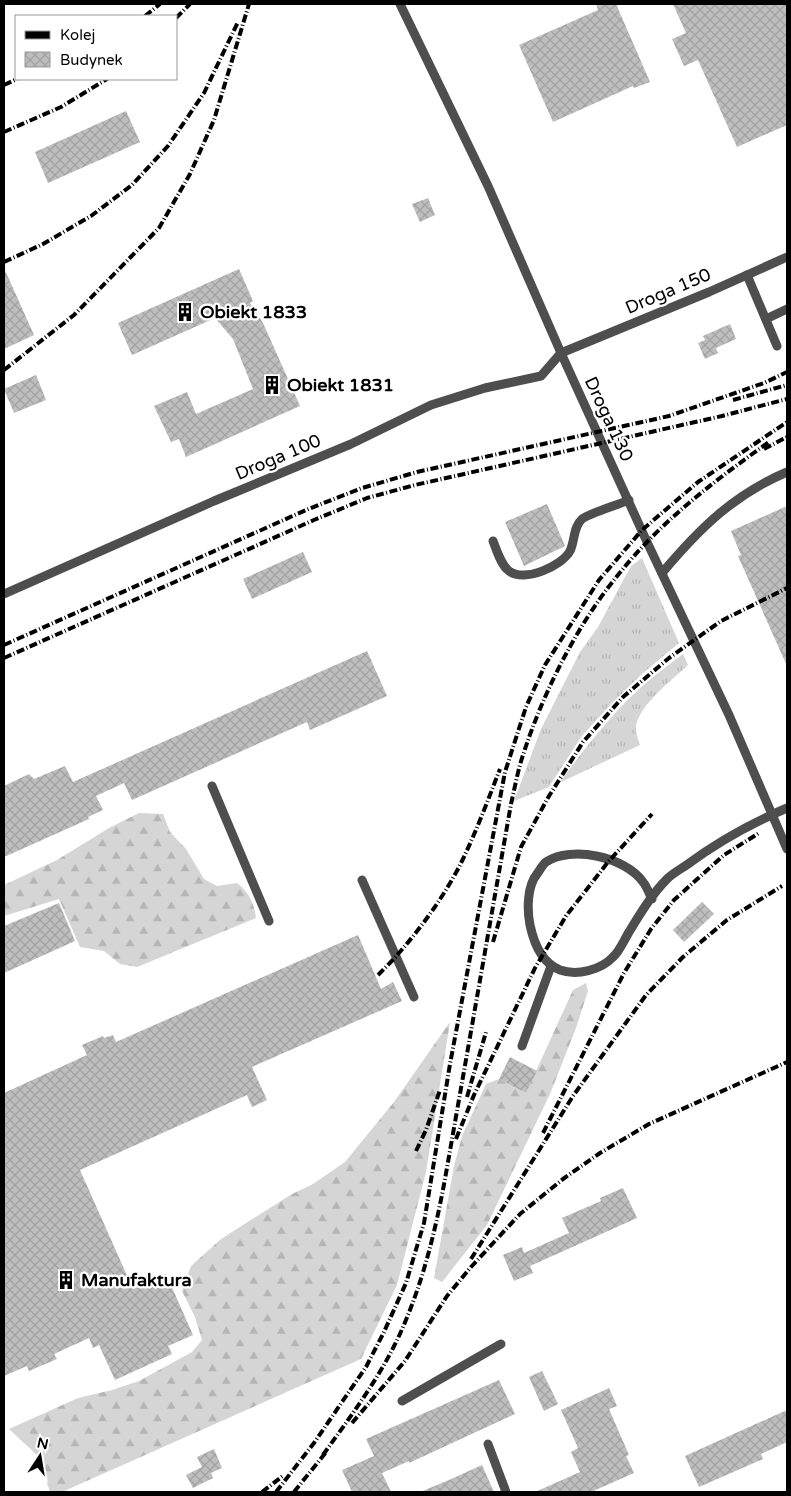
<svg xmlns="http://www.w3.org/2000/svg" width="791" height="1496" viewBox="0 0 791 1496" font-family="'Varela Round',sans-serif">
<style>
.grass{fill:url(#grass-tufts)}
.forest{fill:url(#forest-firs)}
.building{fill:url(#building-cross-hatch)}
.lines{fill:none;stroke-linecap:round;stroke-linejoin:round}
.service{stroke:#4e4e4e;stroke-width:9}
.rail{stroke:#000;stroke-width:4;stroke-dasharray:8 2.5 1 2.5;stroke-linecap:butt}
.labels{text-anchor:middle;stroke-width:4.5;stroke-linejoin:round;paint-order:stroke}
.street-label{font-size:18px;fill:#000;stroke:#fff}
.poi-label{font-size:18px;font-weight:bold;fill:#000;stroke:#fff;text-anchor:start}
</style>
<defs>
<pattern id="grass-tufts" width="24" height="20" patternUnits="userSpaceOnUse" patternTransform="scale(1.25)"><rect width="24" height="20" fill="#d5d5d5"/><path d="M3 7l-1-3M5 7V3M7 7l1-3M15 17l-1-3M17 17v-4M19 17l1-3" fill="none" stroke="#b5b5b5"/></pattern>
<pattern id="forest-firs" width="22" height="20" patternUnits="userSpaceOnUse" patternTransform="scale(1.25)"><rect width="22" height="20" fill="#d5d5d5"/><path d="M5 1l3.5 6h-7zM16 11l3.5 6h-7z" fill="#b5b5b5"/></pattern>
<pattern id="building-cross-hatch" width="8" height="8" patternUnits="userSpaceOnUse" patternTransform="scale(1.25)"><rect width="8" height="8" fill="#bebebe"/><path d="M0 0l8 8M0 8l8-8" fill="none" stroke="#a2a2a2"/></pattern>
</defs>
<rect width="100%" height="100%" fill="#fff"/>
<!-- grass -->
<g class="grass">
<polygon points="642,558 679,643 642,674 611,704 581,737 549,787 514,801 541,729 580,652 598,627 631,566"/>
<path d="M683,654l5,11c-16,15 -48,39 -52,61 -1,6 2,13 4,19l-81,38c27,-36 54,-72 88,-101 12,-10 24,-19 36,-28z"/>
</g>
<!-- forest -->
<g class="forest">
<path d="M139,813l24,1 7,18 16,17 18,30 13,7 20,-3c12,9 17,20 19,35l-119,49 -17,-3 -16,-13 -24,-4 -21,-48 -55,17v-31l53,-25 52,-32z"/>
<polygon points="586,983 588,991 576,1028 550,1094 487,1225 442,1282 434,1278 454,1166 462,1136 486,1084 499,1079 526,1093 573,990"/>
<polygon points="450,1022 426,1172 397,1285 361,1359 62,1492 50,1492 37,1455 9,1429 78,1398 112,1390 139,1381 192,1352 202,1340 195,1317 182,1291 191,1266 221,1239 292,1194 313,1184 345,1162 394,1102"/>
</g>
<!-- building -->
<g class="building">
<polygon points="596,4 616,4 650,82 634,88 633,86 553,122 519,45 598,10"/>
<polygon points="673,4 787,4 787,125 737,147 698,60 684,66 672,39 686,33"/>
<polygon points="126,111 140,142 48,183 35,152"/>
<polygon points="428,198 435,215 420,222 412,204"/>
<polygon points="4,268 34,335 4,349"/>
<polygon points="239,269 253,301 250,303 263,323 300,406 186,457 179,439 171,442 154,406 187,392 196,414 253,389 233,339 215,318 132,355 118,323"/>
<polygon points="730,324 736,339 716,348 718,353 705,359 698,343 705,340 703,336"/>
<polygon points="36,375 46,400 14,413 4,389"/>
<polygon points="547,504 565,546 524,566 505,522"/>
<polygon points="787,506 787,666 738,556 741,555 731,531"/>
<polygon points="303,552 312,572 252,599 243,579"/>
<polygon points="367,651 387,696 310,730 307,722 132,800 124,783 96,796 103,810 88,817 89,819 4,857 4,786 29,774 34,779 65,766 73,782"/>
<polygon points="702,902 714,914 684,942 673,930"/>
<polygon points="59,903 75,941 4,973 4,926"/>
<polygon points="358,935 381,989 393,982 402,1001 252,1067 267,1100 252,1107 247,1095 80,1170 133,1289 166,1274 193,1335 168,1346 172,1354 115,1380 99,1345 93,1348 89,1338 54,1354 57,1359 29,1371 27,1366 4,1376 4,1093 87,1055 82,1045 103,1036 104,1038 113,1035 116,1042"/>
<polygon points="510,1057 537,1071 526,1093 499,1079"/>
<polygon points="623,1188 637,1218 530,1266 533,1273 514,1281 503,1255 522,1247 524,1253 569,1233 562,1218 601,1201 600,1198"/>
<polygon points="542,1371 558,1404 544,1411 529,1377"/>
<polygon points="499,1380 515,1414 409,1463 409,1461 382,1473 391,1492 352,1492 342,1470 374,1456 366,1439"/>
<polygon points="609,1388 617,1406 609,1409 629,1455 626,1456 634,1473 591,1492 535,1492 580,1472 571,1452 578,1448 561,1410"/>
<polygon points="787,1410 787,1442 761,1454 763,1459 699,1487 685,1456"/>
<polygon points="214,1449 222,1468 211,1473 213,1478 193,1488 186,1475 202,1467 197,1457"/>
<polygon points="482,1465 494,1492 420,1492 449,1480"/>
</g>
<g class="lines">
<!-- service -->
<g class="service">
<polyline points="400,4 488,186 561,353 647,542 729,715 787,849"/>
<polyline points="747,275 777,346"/>
<polyline points="766,319 787,309"/>
<path d="M493,541c4,10 8,24 16,30 15,12 53,-5 61,-20 5,-10 3,-24 12,-32 8,-6 36,-14 47,-19"/>
<path d="M662,573c37,-44 71,-78 125,-101"/>
<polyline points="4,594 214,501 351,444 431,405 485,388 541,376 561,353 709,292 787,257"/>
<polyline points="212,786 269,921"/>
<polyline points="362,880 414,997"/>
<path d="M652,899c-3,-6 -5,-12 -9,-17 -17,-25 -72,-37 -97,-20 -3,2 -6,8 -9,12 -10,12 -10,36 -7,51 4,19 12,38 30,45 17,6 41,0 53,-13 7,-6 11,-17 16,-25 11,-18 23,-38 38,-53 6,-6 14,-10 21,-15 31,-23 64,-41 99,-56"/>
<polyline points="522,1046 551,966"/>
<polyline points="402,1401 501,1344"/>
<polyline points="488,1444 506,1492"/>
</g>
<!-- rail -->
<g class="rail">
<polyline points="145,16 160,4"/>
<polyline points="176,18 190,4"/>
<polyline points="4,85 17,79"/>
<polyline points="4,132 61,107 107,79"/>
<polyline points="4,262 43,244 91,216 132,185 168,146 204,93 238,22"/>
<polyline points="4,370 74,315 159,228 190,174 214,120 249,4"/>
<polyline points="733,400 787,385"/>
<polyline points="764,449 787,437"/>
<polyline points="4,645 306,510 362,488 417,472 669,416 764,383 787,372"/>
<polyline points="4,658 314,520 367,498 415,485 722,416 787,399"/>
<polyline points="493,942 521,847 549,796 583,742 623,697 669,658 721,621 787,588"/>
<path d="M378,975c31,-30 65,-75 84,-114 14,-29 26,-61 38,-92"/>
<polyline points="467,1097 486,1032"/>
<polyline points="543,1133 624,973 651,929 674,900 724,855 759,833"/>
<polyline points="456,1139 474,1095 535,968 566,916 608,862 652,814"/>
<polyline points="416,1151 426,1130 440,1090"/>
<polyline points="471,1259 573,1096 646,995 683,957 727,920 782,886"/>
<polyline points="352,1423 405,1361 447,1296 471,1267 520,1214 563,1179 600,1153 649,1124 787,1062"/>
<path d="M323,1455c27,-38 56,-76 76,-119 23,-50 36,-103 46,-157l66,-375c4,-17 7,-35 13,-52 20,-61 53,-127 94,-177 42,-53 96,-94 151,-133"/>
<polyline points="262,1492 284,1475"/>
<polyline points="276,1492 314,1443 366,1367 384,1332 406,1283 424,1223 450,1064 505,772 526,707 545,665 599,580 642,530 698,482 787,422"/>
<polyline points="294,1492 327,1451"/>
</g>
</g>
<!-- icons -->
<defs>
<g id="building-bare" transform="scale(1.5)"><path d="M-4-6H4V6H1V3H-1V6H-4ZM-2.5-4.3h1.7v1.8h-1.7ZM.8-4.3h1.7v1.8H.8ZM-2.5-1h1.7V.8h-1.7ZM.8-1h1.7V.8H.8Z" fill="#000" stroke="#fff" stroke-width="2.5" paint-order="stroke"/></g>
</defs>
<g fill-rule="evenodd">
<use href="#building-bare" x="185" y="312"/>
<use href="#building-bare" x="272" y="385"/>
<use href="#building-bare" x="66" y="1280"/>
</g>
<g class="labels">
<!-- street labels -->
<g class="street-label">
<text transform="translate(668 291) rotate(-23)" y="6">Droga 150</text>
<text transform="translate(609 419) rotate(65)" y="6">Droga 130</text>
<text transform="translate(278 457) rotate(-23)" y="6">Droga 100</text>
</g>
<!-- poi labels -->
<g class="poi-label">
<text x="200" y="318">Obiekt 1833</text>
<text x="287" y="391">Obiekt 1831</text>
<text x="81" y="1286">Manufaktura</text>
</g>
</g>
<!-- border -->
<rect width="791" height="1496" fill="none" stroke="#000000" stroke-width="10"/>
<!-- legend -->
<rect x="15" y="15" width="162" height="65" fill="#ffffff" stroke="#999999"/>
<rect x="25" y="31" width="25" height="8" fill="#000000" stroke="#999999"/>
<text x="60" y="40" font-size="15" fill="#000000">Kolej</text>
<rect x="25" y="52" width="25" height="15" fill="url(#building-cross-hatch)" stroke="#999999"/>
<text x="60" y="65" font-size="15" fill="#000000">Budynek</text>
<!-- north arrow -->
<g transform="translate(40 1456) rotate(12)" stroke="#ffffff" stroke-width="4" paint-order="stroke">
<path d="M0-4L9 19L0 12L-9 19Z" fill="#000000"/>
<text y="-8" font-size="14" font-weight="bold" text-anchor="middle" fill="#000000">N</text>
</g>
</svg>
